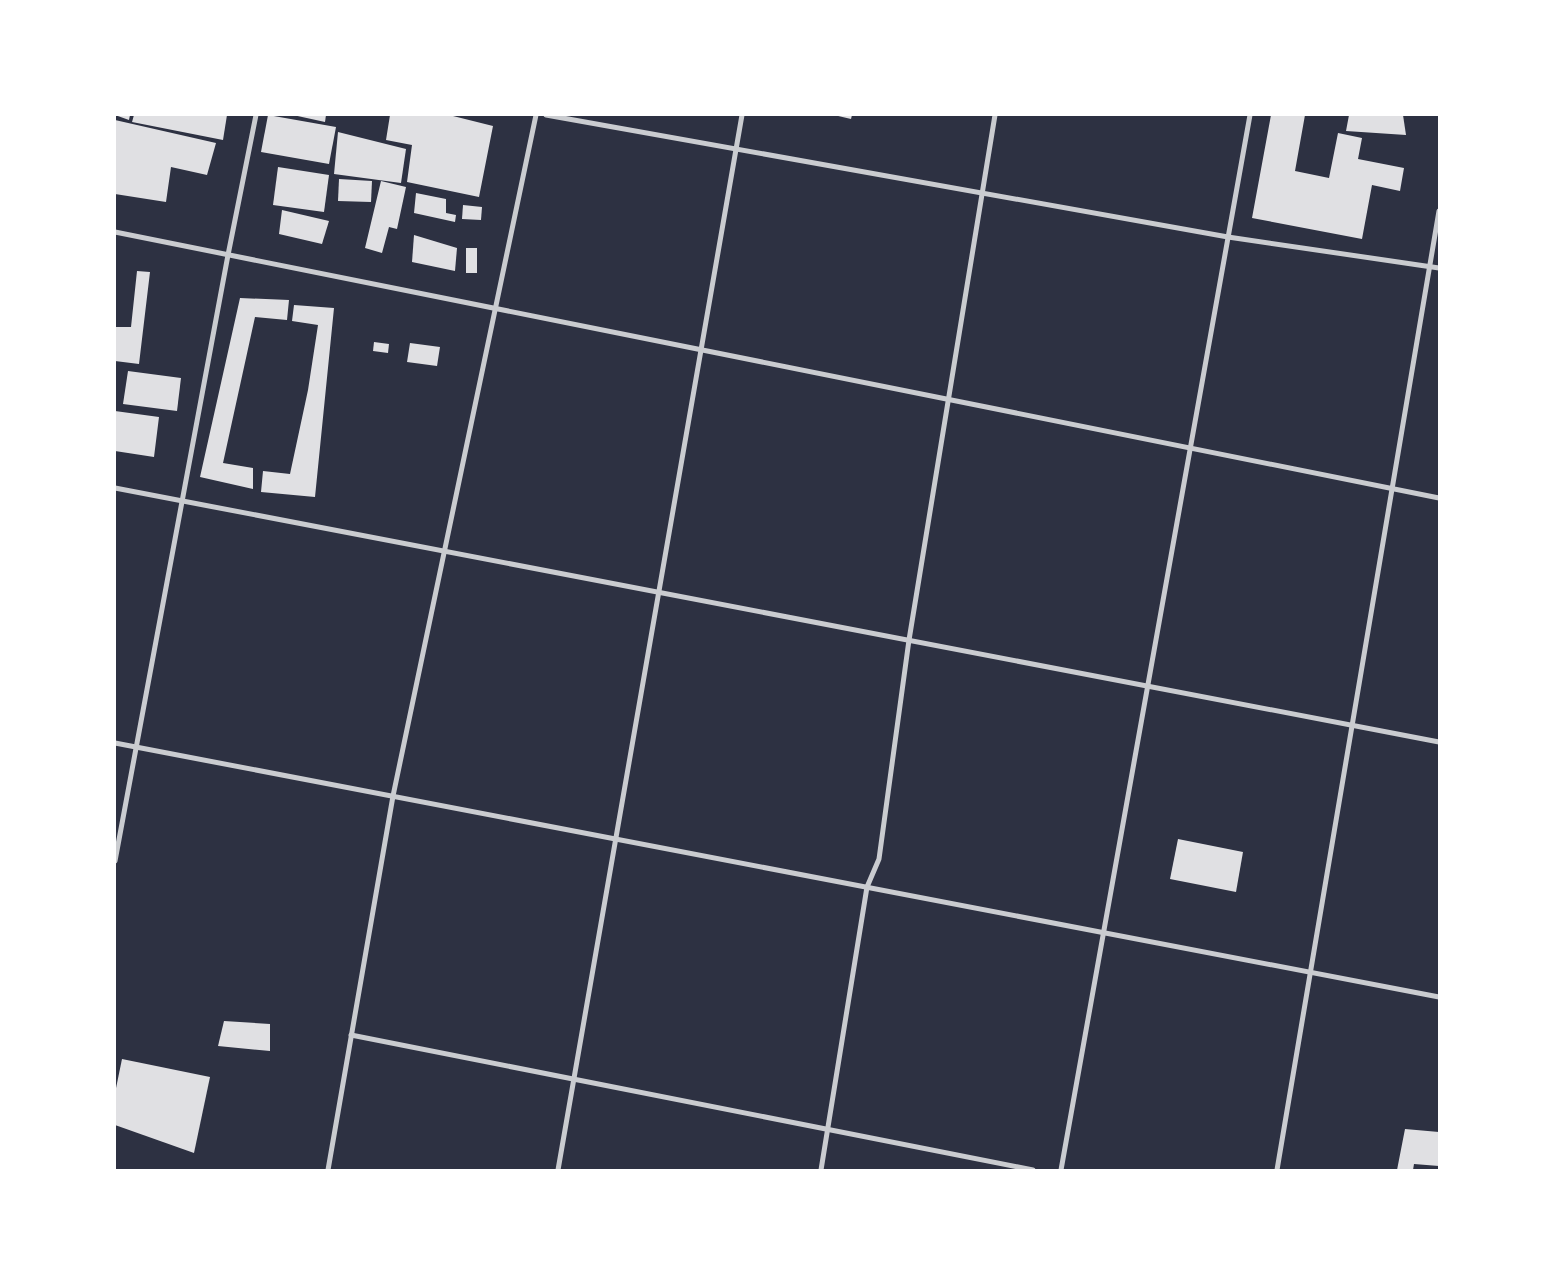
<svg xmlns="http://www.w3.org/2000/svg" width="1554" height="1285" viewBox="0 0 1554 1285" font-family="'Open Sans',sans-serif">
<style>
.building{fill:#e0e0e3}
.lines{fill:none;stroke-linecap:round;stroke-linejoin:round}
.minor{stroke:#caccd0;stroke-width:5}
</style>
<rect width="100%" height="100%" fill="#2d3142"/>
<!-- building -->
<g class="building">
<polygon points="115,115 130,115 129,120"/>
<polygon points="134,115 227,115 223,140 132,122"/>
<polygon points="268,115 336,127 329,164 261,152"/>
<polygon points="293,115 326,115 325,122"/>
<polygon points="390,115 449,115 493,126 479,197 407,182 412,145 386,140"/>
<polygon points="834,115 852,115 851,119"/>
<polygon points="1271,115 1305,115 1295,171 1329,178 1338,133 1362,138 1358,159 1404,168 1400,191 1372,185 1362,239 1252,218"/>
<polygon points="1349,115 1403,115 1406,135 1346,131"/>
<polygon points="115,120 216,143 207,175 171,167 166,202 115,194"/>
<polygon points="338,132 406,149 401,183 334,174"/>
<polygon points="278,167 329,175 324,212 273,205"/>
<polygon points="339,179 372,181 371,202 338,201"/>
<polygon points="381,181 406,187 397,229 389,227 382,253 365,248"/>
<polygon points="416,193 446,199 446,213 456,215 455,222 414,213"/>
<polygon points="463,205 482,207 481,220 462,219"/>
<polygon points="282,210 329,221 322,244 279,234"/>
<polygon points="414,235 457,248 455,271 412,262"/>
<rect x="466" y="248" width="11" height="25"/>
<polygon points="137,271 150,272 139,364 115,361 115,327 131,327"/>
<polygon points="240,298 289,300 287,320 255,317 223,463 253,468 253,489 200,477"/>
<polygon points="294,305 334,308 315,497 261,492 263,471 290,474 308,390 318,325 292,321"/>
<polygon points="374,342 389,344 388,353 373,351"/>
<polygon points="410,343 440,347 437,366 407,362"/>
<polygon points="128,371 181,378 177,411 123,404"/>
<polygon points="115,411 159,417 154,457 115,451"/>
<polygon points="1178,839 1243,852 1236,892 1170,879"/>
<polygon points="224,1021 270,1024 270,1051 218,1046"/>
<polygon points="122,1059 210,1077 194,1153 115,1125 115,1093"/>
<polygon points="1405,1129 1439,1132 1439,1166 1414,1164 1413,1170 1397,1170"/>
</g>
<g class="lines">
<!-- minor -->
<g class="minor">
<polyline points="546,115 1228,237 1439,268"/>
<polyline points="115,232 1439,498"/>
<polyline points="115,488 1439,742"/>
<polyline points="115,743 1439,997"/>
<polyline points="115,861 228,255 256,115"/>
<polyline points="351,1035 1033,1170"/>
<polyline points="328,1170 393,796 536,115"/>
<polyline points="558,1170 742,115"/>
<polyline points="821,1170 867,887 879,859 909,640 995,115"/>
<polyline points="1061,1170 1250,115"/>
<polyline points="1277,1170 1439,211"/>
</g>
</g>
<!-- border -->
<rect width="1554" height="1285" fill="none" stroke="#ffffff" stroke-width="232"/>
</svg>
